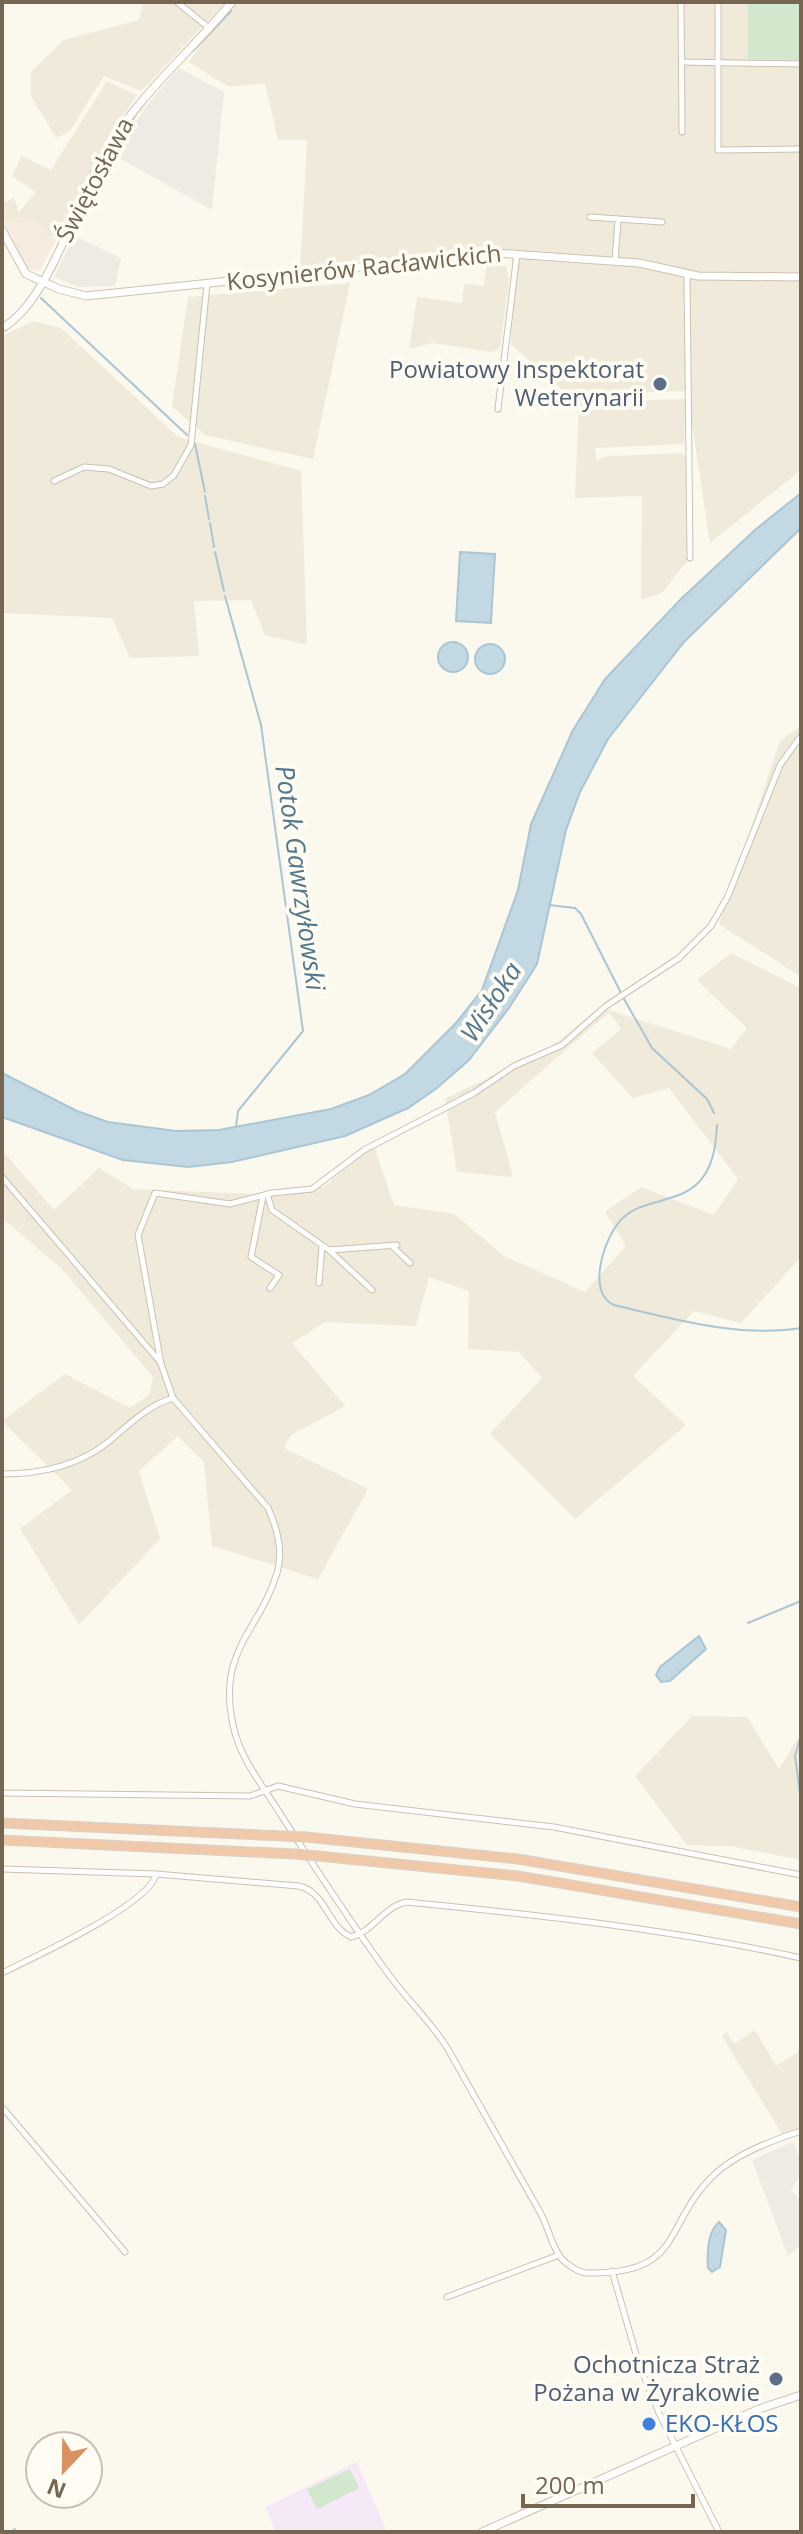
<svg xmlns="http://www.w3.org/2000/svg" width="803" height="2534" viewBox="0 0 803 2534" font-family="'Open Sans',sans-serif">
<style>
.residential{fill:#efead9}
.commercial{fill:#f7ebdf}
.industrial{fill:#eeebe5}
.education{fill:#f5e9f8}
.green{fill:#d2e8cc}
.water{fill:#c2d9e4;stroke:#aac6d5;stroke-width:2}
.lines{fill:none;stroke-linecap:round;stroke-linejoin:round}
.stream{stroke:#aac6d5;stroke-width:2}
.street-casing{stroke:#cbc1b0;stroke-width:7}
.secondary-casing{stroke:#cdc2af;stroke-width:9}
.highway-casing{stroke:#d8d4ce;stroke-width:11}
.street{stroke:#fff;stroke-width:5}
.secondary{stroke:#fff;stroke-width:7}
.highway{stroke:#efc9aa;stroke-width:9}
.highway-bridge-casing{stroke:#d8d4ce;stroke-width:11;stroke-linecap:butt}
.highway-bridge{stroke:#efc9aa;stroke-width:9}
.service-dot{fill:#5c6f8a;stroke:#fefcf3;stroke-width:3}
.shop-dot{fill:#3f7fe0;stroke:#fefcf3;stroke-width:3}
.labels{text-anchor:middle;stroke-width:8;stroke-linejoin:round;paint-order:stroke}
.street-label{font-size:24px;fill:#756551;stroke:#fefcf3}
.service-label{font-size:24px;fill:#4e5e75;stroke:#fefcf3;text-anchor:end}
.shop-label{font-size:24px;fill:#366cbe;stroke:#fefcf3;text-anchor:start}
.water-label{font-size:26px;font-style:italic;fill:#50778c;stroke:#fefcf3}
</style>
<rect width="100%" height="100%" fill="#fbf8ed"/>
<!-- residential -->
<g class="residential">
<polygon points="143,2 226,2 141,91 104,76 70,131 56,138 31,96 31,72 64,40 139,20"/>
<polygon points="232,2 801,2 801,470 710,543 687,391 568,395 511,344 512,252 300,274 307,140 278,140 265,84 227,86 189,62"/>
<polygon points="107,81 137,95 106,141 57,238 50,236 48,241 42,238 41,226 20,217 4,222 2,203 14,198 19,212 36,192 12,176 22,156 51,170"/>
<polygon points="486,266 506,266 509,280 500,348 492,352 432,343 409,349 417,297 462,303 464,284 484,286"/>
<polygon points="350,283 313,459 205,435 172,406 188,297"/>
<polygon points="33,321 61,328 178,437 301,471 307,645 265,635 251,600 194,601 199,656 130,658 112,618 2,613 2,336"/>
<polygon points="686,399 684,444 595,448 596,460 609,456 682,453 687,458 687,561 662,593 641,600 642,496 575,498 579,402"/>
<polygon points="801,726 801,977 719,924 780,741"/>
<polygon points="731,953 801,988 801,1257 741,1323 694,1311 633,1376 686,1425 575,1519 490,1434 542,1378 519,1352 468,1349 469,1291 429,1277 416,1326 325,1322 292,1343 345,1406 291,1435 284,1448 368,1489 318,1579 212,1546 204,1462 178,1436 139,1471 160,1539 79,1625 20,1529 72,1490 2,1421 65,1374 130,1408 150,1394 153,1377 61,1268 2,1218 2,1150 54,1210 99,1168 133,1189 257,1194 323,1187 374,1146 394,1205 454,1214 504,1256 585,1292 626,1246 605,1212 641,1187 714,1215 738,1179 669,1088 633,1098 592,1053 621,1029 609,1012 495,1112 513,1177 457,1172 445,1099 553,1046 599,1007 731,1049 747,1028 697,980"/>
<polygon points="692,1716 747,1717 779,1769 801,1733 801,1860 730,1846 687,1845 635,1776"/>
<polygon points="755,2030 776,2066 801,2050 801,2128 782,2134 722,2036 727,2032 734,2044"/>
</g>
<!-- commercial -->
<polygon class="commercial" points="19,217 41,226 45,231 42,238 57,238 40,270 28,269 4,222"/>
<!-- industrial -->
<g class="industrial">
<polygon points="179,68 224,92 212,210 114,155 148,104"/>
<polygon points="74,236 121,258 115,286 79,287 54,277"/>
<polygon points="793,2142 801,2160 801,2174 791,2190 801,2201 801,2245 788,2256 752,2160"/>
</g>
<!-- education -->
<polygon class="education" points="357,2462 387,2532 276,2532 265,2507"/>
<!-- green -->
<g class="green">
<polygon points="748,2 801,2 801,60 748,59"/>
<polygon points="350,2469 359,2488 317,2509 307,2489"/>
</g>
<!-- water -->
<g class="water">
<polygon points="801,493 801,528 684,642 608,739 580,792 566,830 537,964 509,1008 469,1060 437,1088 408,1108 345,1136 232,1162 188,1167 123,1160 2,1117 2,1073 77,1111 108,1122 176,1131 219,1130 331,1109 369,1095 405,1074 456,1023 482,990 518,890 531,824 573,730 605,679 681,599 755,530"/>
<polygon points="460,552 495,554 491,623 456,621"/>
<circle cx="453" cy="657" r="15"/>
<circle cx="490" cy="659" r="15"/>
<polygon points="699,1636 706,1649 670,1681 661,1682 656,1675 660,1667"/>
<path d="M719,2222l7,8 -6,37 -8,5 -4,-4c-1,-15 -1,-36 11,-46z"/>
</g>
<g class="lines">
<!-- stream -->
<g class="stream">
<polyline points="193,51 231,11"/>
<polyline points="116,145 140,108"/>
<polyline points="88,196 112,151"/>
<polyline points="70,235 77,222"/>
<polyline points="53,271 57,263"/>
<polyline points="41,298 187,435"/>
<polyline points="195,444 205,492"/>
<polyline points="205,496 209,519"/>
<polyline points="210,523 214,547"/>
<polyline points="215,552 224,591"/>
<polyline points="225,596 261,725 303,1031 238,1111 236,1127"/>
<polyline points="549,905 575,908 581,914 621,993"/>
<polyline points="624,999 652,1048 707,1099 714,1113"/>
<path d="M717,1125c-1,21 -4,43 -19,58 -20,20 -54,16 -74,34 -19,16 -39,76 -10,88 60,14 126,33 187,23"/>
<polyline points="748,1623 801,1601"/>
<polyline points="801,1736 795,1756 801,1800"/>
<polyline points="11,2532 15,2529"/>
</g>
<!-- street casing -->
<g class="street-casing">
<g id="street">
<polyline points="177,2 209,28"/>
<polyline points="681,2 682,132"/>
<polyline points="718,2 718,150 801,149"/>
<polyline points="682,62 801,64"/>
<polyline points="590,217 662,222"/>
<polyline points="615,261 618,220"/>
<polyline points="687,274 690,558"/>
<polyline points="498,409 517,254"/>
<polyline points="54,481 84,467 109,469 151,486 163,484 174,475 191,445 207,283"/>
<path d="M801,736l-21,29 -52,131 -17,30 -32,32 -73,48 -44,39 -48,21 -40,27 -110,57 -52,39 -40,4 -42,11 -75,-11 -17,42 23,129 12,34 95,110c9,20 16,43 9,65 -18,59 -60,77 -44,152 7,34 30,61 48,90 36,55 72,112 112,165 18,24 41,45 56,71 31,54 61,109 92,163 7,13 11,33 20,44 5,6 18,15 26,15 99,2 75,-50 128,-99 21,-20 58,-34 86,-43"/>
<polyline points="2,1177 161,1363"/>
<polyline points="267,1194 272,1210 329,1250 397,1245"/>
<polyline points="263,1196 251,1257 279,1275 270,1288"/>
<polyline points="393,1247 410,1263"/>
<polyline points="329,1250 372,1290"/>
<polyline points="319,1283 322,1246"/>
<path d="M2,1474c38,0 74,-7 105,-31 21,-17 39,-37 66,-45"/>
<polyline points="2,1793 250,1796 278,1786 355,1804 554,1827 801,1875"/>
<path d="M2,1869l154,5 143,12c28,7 28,40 52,51 22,-5 32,-30 55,-35 133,13 264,27 395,56"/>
<path d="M2,1973c30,-15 149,-69 154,-99"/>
<polyline points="2,2107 125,2252"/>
<polyline points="612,2271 638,2361 659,2413 719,2532"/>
<polyline points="447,2297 559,2255"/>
</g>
</g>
<!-- secondary casing -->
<g class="secondary-casing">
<g id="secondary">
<polyline points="2,230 26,274 59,289 86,296 496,253 639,263 698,276 801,277"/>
<path d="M2,328c46,-25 74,-125 101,-172 34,-60 85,-101 129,-154"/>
<polyline points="482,2532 759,2409 801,2395"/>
</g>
</g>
<!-- highway casing -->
<g class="highway-casing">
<g id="highway">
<polyline points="2,1823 283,1836"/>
<polyline points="306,1837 518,1859 801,1907"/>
<polyline points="2,1840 295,1854"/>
<polyline points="318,1856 518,1876 801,1924"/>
</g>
</g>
<!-- street -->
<use href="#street" class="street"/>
<!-- secondary -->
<use href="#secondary" class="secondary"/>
<!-- highway -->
<use href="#highway" class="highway"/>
<!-- highway-bridge casing -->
<g class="highway-bridge-casing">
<g id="highway-bridge">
<polyline points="283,1836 306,1837"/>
<polyline points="295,1854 318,1856"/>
</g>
</g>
<!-- highway-bridge -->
<use href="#highway-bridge" class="highway-bridge"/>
</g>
<!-- markers -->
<g class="service-dot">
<circle cx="660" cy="384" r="8"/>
<circle cx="776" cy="2379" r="8"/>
</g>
<circle class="shop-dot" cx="649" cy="2424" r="8"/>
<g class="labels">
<!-- street labels -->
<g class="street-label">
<text transform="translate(95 180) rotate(-62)" y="8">Świętosława</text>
<text transform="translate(364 268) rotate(-6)" y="8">Kosynierów Racławickich</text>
</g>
<!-- service labels -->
<g class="service-label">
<text x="644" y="378">Powiatowy Inspektorat<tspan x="644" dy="28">Weterynarii</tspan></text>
<text x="760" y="2373">Ochotnicza Straż<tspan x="760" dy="28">Pożana w Żyrakowie</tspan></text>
</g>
<!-- shop labels -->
<g class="shop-label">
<text x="665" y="2432">EKO-KŁOS</text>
</g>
<!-- water labels -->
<g class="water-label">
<text transform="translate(300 878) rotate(82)" y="9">Potok Gawrzyłowski</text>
<text transform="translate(491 1002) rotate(-57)" y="9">Wisłoka</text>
</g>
</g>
<!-- border -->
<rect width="803" height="2534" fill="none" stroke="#756551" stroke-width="8"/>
<!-- north arrow -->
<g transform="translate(64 2470) rotate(202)"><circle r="38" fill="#fefcf3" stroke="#c7c0b2" stroke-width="2"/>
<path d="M0-6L14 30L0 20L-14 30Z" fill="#d8915f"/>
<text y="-12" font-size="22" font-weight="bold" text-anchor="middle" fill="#756551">N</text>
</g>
<!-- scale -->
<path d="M523 2494v12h170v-12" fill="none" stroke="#756551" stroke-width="4"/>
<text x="535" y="2494" font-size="24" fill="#756551" stroke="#fefcf3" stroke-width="6" paint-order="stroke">200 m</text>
</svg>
